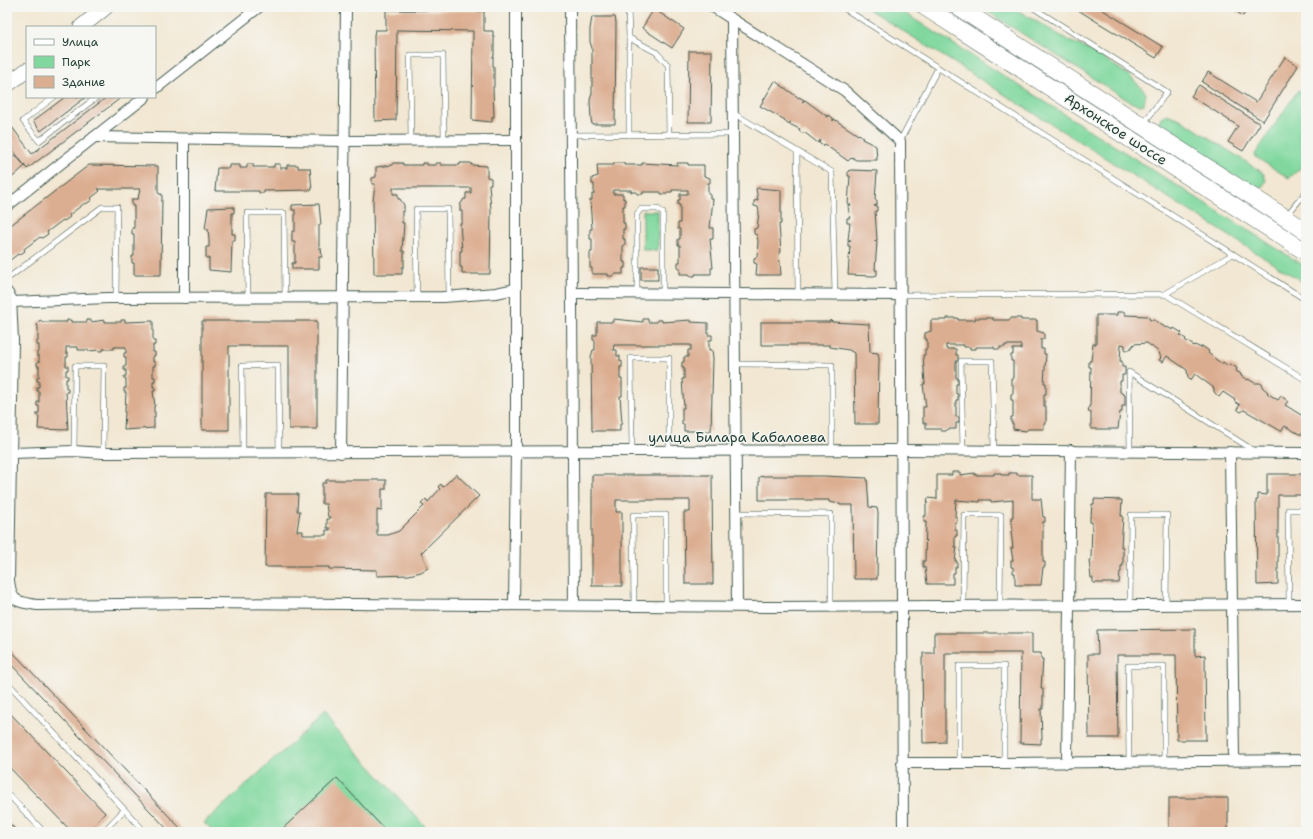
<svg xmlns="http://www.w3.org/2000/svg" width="1313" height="839" viewBox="0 0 1313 839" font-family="'Shantell Sans',sans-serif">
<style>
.green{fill:#80d89e;stroke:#508a69}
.building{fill:#dcae91}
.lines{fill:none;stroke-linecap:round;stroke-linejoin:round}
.service-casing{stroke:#3f564c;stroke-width:6}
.minor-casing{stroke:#3f564c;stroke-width:12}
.secondary-casing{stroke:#3f564c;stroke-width:16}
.trunk-casing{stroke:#3f564c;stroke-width:18}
.service{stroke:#fff;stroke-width:5}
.minor{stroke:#fff;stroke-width:10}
.secondary{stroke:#fff;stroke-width:15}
.trunk{stroke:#fff;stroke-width:17}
.labels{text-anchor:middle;stroke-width:3;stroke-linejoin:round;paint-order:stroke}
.street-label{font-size:14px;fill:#1f3d34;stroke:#f6f6f2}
</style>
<rect width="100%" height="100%" fill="#f6f6f2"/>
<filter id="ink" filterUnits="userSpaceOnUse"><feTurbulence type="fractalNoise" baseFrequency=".025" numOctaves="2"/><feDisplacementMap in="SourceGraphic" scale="8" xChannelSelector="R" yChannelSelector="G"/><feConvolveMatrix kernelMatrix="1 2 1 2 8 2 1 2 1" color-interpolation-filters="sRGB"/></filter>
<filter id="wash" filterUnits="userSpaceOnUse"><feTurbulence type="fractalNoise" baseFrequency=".012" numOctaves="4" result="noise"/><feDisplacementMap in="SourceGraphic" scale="16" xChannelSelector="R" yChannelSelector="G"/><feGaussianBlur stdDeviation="0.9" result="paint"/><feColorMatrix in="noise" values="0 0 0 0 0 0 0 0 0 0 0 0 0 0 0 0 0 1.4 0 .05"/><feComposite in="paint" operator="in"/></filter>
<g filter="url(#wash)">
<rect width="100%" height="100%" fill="#f2e7d2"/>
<!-- green -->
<g class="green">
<polygon points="865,7 895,7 1306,267 1306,284"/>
<polygon points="980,7 1012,7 1068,40 1097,54 1130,76 1146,93 1144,104 1141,105 1132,103"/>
<polygon points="1298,90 1306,95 1306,163 1289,178 1254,156"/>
<polygon points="1167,114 1180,119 1263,173 1266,181 1260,190 1243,183 1158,124 1161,117"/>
<rect x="643" y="211" width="15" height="39"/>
<polygon points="323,715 430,832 213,832 204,823"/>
</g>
<g id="blocks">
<!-- building -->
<g class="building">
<polygon points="1073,7 1098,7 1163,47 1156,58"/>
<polygon points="1230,7 1249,7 1243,16"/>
<polygon points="654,9 684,29 672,48 642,28"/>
<polygon points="386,10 484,11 484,31 493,31 493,36 494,36 494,56 493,56 493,66 494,66 494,87 493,87 494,117 492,117 492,122 472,120 473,31 397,30 396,120 375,121 374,35 375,30 386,30"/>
<polygon points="592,17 615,17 616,23 615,124 592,124 591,119 590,100 592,93 592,48 590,42 590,29"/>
<polygon points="689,51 712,51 711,122 688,122"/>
<polygon points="1285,57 1298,66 1263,121 1202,82 1208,72 1256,102"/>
<polygon points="775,81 799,98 799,97 804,100 802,102 805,100 828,117 829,115 833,118 833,121 834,119 858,135 859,134 863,137 862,139 876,146 877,160 856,160 852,157 848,161 824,144 823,146 819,143 820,140 818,143 804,132 803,134 799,131 800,129 789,124 791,122 788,124 784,121 785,120 760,106"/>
<polygon points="1199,85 1260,124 1243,151 1228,142 1238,126 1191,96"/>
<polygon points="65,97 86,97 41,131 33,121"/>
<polygon points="107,97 122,97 27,169 7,142 7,131 12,127 32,154"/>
<polygon points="15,155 25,166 7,182 7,162"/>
<polygon points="393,163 403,163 403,165 422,165 422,163 427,163 427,165 436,165 436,163 441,163 441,165 460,165 460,163 471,163 471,165 487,166 487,177 491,178 491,184 489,184 491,210 490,274 462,274 462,267 460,267 460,251 462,251 460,223 462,223 462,211 460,211 460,205 464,199 466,199 466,193 471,193 471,188 393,188 393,194 398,194 398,199 400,199 404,205 404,211 402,211 402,223 404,223 402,251 404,251 404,267 402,267 402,274 374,274 373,201 375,184 372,184 372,178 376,177 376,167 393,165"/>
<polygon points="614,163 624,163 624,165 642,165 642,163 677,165 677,163 688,163 688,165 704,165 704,176 710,178 710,183 708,183 708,194 710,194 710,199 713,199 710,228 713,228 713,239 710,239 713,268 711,268 711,274 695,274 695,276 691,276 689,274 680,274 680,268 678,268 678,262 680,262 680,245 678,245 678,239 680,239 680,229 678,229 678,223 680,223 680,205 678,205 678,200 680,200 680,194 688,194 688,190 672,190 672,192 667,192 667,194 661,194 661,192 643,192 643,194 637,194 637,192 631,192 631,190 613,190 613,194 623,194 623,199 625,199 625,206 623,206 623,223 625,223 625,229 623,229 623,239 625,239 625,245 623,245 623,262 625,262 625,268 623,268 623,274 615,274 613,276 608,276 608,274 592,274 592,268 590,268 590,252 592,252 592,239 590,239 590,229 592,229 590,200 592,200 592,194 594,194 594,184 592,184 592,178 598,176 597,165 614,165"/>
<polygon points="247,164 253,164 253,167 274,167 274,164 280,164 280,168 287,168 287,165 298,165 298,168 310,168 312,190 264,191 264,193 259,193 259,191 215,191 217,168 229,168 229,165 240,165 240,168 247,168"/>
<polygon points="89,165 158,166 158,191 159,194 162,194 161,275 134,275 134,263 132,263 132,256 134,256 134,234 132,234 132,228 134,228 134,206 132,206 132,199 138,199 140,189 98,189 100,191 91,198 92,200 86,204 85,203 69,215 70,217 64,221 63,220 47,232 48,234 42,238 40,237 24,249 25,251 19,255 18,254 9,261 7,257 7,228"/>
<polygon points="851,170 877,171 875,200 877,200 877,205 874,206 877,206 877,211 875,211 877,240 874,241 877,241 875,270 877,270 877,275 874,276 848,275 850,246 848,246 848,241 851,240 848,240 850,223 847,223 847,218 850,218 848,206 851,205 848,205 850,176 848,176 848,171"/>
<polygon points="758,188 781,190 781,224 779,224 781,252 779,252 781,275 756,275 757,264 754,263 754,258 757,257 758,241 757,235 754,234 754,229 757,228 759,212 758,207 754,206 754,201 758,200 756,189"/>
<polygon points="319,204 321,225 319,225 319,248 321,248 322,257 319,257 319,269 292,269 292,263 295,263 295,242 292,242 292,231 295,231 295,210 292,210 292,205"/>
<polygon points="234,207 234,213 232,213 232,234 235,234 235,240 232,240 231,272 209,270 209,258 206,258 206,247 209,247 209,240 208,229 205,229 208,208"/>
<rect x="641" y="267" width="17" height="13"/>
<polygon points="1117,312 1125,312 1125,315 1148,316 1150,320 1154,320 1166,328 1167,327 1173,330 1174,328 1182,333 1180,335 1186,339 1185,340 1194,346 1195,345 1201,348 1202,346 1209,351 1208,353 1222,364 1223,362 1228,366 1230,364 1237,368 1236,371 1241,374 1241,376 1248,380 1248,379 1255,383 1260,383 1263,385 1262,387 1268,392 1267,393 1278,400 1281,396 1288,401 1285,405 1306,418 1306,434 1299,434 1285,426 1281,431 1244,410 1241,412 1237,409 1240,405 1234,401 1235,400 1223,392 1219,397 1214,392 1214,388 1195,374 1191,380 1188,377 1187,370 1167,356 1163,362 1159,360 1161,358 1159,352 1147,343 1134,344 1129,350 1125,350 1125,345 1121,344 1120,361 1122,361 1122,367 1125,367 1125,375 1122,375 1122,381 1120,381 1120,392 1125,395 1125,406 1122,406 1122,412 1120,412 1118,429 1091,429 1091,412 1088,412 1089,406 1090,406 1091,367 1089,367 1089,361 1091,361 1093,344 1096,344 1096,315 1117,315"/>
<polygon points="947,318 958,318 958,320 975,320 975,318 993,318 993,320 1010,320 1010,318 1021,318 1021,320 1037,320 1037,331 1044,333 1044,339 1041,339 1041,349 1044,349 1044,354 1046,354 1044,383 1046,383 1046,394 1044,394 1044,406 1046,406 1046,423 1044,423 1044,429 1028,429 1026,431 1013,429 1013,423 1011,423 1011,417 1013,417 1013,400 1011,400 1011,394 1013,394 1013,384 1011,384 1011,378 1013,378 1013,361 1011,361 1011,355 1013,355 1013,349 1021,349 1021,345 1005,345 1005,347 1000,347 1000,349 994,349 994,347 976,347 976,349 970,349 970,347 964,347 964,345 946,345 946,349 956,349 956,355 958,355 958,361 956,361 956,378 958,378 958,384 956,384 956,394 958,394 958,400 956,400 956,417 959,417 959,423 956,423 956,429 948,429 946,431 941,431 941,429 926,429 926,423 923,423 923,407 926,407 923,384 925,384 923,355 925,355 925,349 927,349 927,339 925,339 925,333 931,331 931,320 947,320"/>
<polygon points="613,319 643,322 643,319 648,319 648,322 657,322 657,320 662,320 662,322 691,320 691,322 708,323 708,335 712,335 712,340 709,340 709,350 712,350 713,358 711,431 684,431 684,424 682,424 682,408 684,408 682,379 684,379 684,368 682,368 682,362 684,362 684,357 688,357 688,350 691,350 691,345 614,345 613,350 617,350 617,356 620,356 620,361 622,361 622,367 620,367 620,379 622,379 622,396 620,396 622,424 620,424 620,431 592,431 591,357 593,350 595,350 595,340 593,340 593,335 597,335 597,322 613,322"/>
<polygon points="40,320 43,322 67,322 67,320 71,320 71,322 87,322 87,320 91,320 91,322 105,320 105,322 121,322 121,320 125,320 125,322 153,321 153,341 155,341 155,345 153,345 153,352 155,352 155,356 153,356 153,362 155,362 155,366 153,366 153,377 155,377 155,381 153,381 153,387 155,387 155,391 153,391 155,406 154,406 154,412 155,412 155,417 154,417 154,428 124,430 126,392 124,392 124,388 126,388 126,379 124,379 124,376 126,376 126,370 124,370 124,366 126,366 126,357 124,357 124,353 126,353 126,347 114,347 114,349 103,349 103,351 99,351 99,350 89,351 89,350 78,350 78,347 66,347 66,353 68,353 68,357 66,357 66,366 68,366 68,370 66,370 66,376 68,376 68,379 66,379 66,388 68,388 68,392 66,392 68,430 38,429 39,416 37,416 37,413 39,413 39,406 37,406 37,402 39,402 39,391 37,391 37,387 39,387 39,381 37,381 37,377 39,377 39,366 37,366 37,362 39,362 39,356 37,356 37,352 39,352 39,345 37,345 37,341 38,341 38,327 37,324"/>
<polygon points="830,320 832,322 869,324 870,352 878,353 879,358 878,424 855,424 854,353 849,350 830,347 830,345 761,345 761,322 830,322"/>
<polygon points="202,321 317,321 317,429 289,429 289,346 229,346 229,430 202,430"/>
<polygon points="952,472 960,472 960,475 975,473 975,475 994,475 994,473 1001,473 1001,475 1009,475 1009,473 1017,473 1017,475 1032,475 1032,499 1041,499 1043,517 1045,517 1045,522 1043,522 1043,562 1045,562 1045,567 1043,567 1041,585 1015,585 1015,573 1013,573 1013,567 1011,567 1011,561 1013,561 1011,548 1013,548 1011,531 1013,531 1011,517 1013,517 1013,500 991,502 991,500 980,500 980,502 956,500 955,517 957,517 957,522 955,522 955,530 957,530 957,536 955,536 955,547 957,547 955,561 957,561 957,567 955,567 955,573 953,573 953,584 927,584 925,567 923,567 923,561 925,561 926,522 924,522 924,516 926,516 926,504 927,504 928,498 937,499 937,475 952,475"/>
<polygon points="456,474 479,496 421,553 428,568 421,572 409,575 377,576 377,570 329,569 329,567 265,567 266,494 298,494 297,511 300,511 297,531 303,531 303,535 326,535 326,530 330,530 330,528 327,528 327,519 330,519 330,517 328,517 326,504 322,504 322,483 326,483 326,480 386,480 386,489 382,489 382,511 377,510 377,535 388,535 399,531 424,506 421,504 426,499 428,502 440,489 438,487 441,484 443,487"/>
<polygon points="1267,474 1306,474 1306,495 1278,495 1278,584 1257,585 1256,500 1258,500 1258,494 1267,495"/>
<polygon points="592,475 712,475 713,584 685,584 684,512 690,512 690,500 616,500 616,512 622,512 622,586 592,586"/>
<polygon points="764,476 824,476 867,478 869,507 877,508 878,513 877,579 854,579 853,505 840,505 840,504 829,502 829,500 759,500 759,477"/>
<polygon points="1094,499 1122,500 1121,516 1123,516 1121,547 1123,547 1123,566 1121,566 1121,572 1120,572 1119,583 1093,583 1093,578 1091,578 1089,560 1091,560 1092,522 1090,522 1090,516 1091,516 1092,504 1094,504"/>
<polygon points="1195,629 1195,656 1205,655 1206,740 1177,740 1176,655 1117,655 1118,738 1089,738 1088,654 1098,654 1097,630"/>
<polygon points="934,633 1032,633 1032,653 1041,653 1041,659 1043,659 1041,689 1043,689 1043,709 1041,709 1042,739 1041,739 1041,744 1020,743 1021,653 945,653 945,742 923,743 922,658 923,658 923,653 934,653"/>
<polygon points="7,646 184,832 170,832 7,660"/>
<polygon points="7,710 105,813 88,832 72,832 7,765"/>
<polygon points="337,778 387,832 279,832"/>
<rect x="1169" y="798" width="59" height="34"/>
<polygon points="7,821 18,832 7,832"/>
</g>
</g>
</g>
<g filter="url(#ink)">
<use href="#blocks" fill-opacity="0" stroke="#3f564c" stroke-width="1"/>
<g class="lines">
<!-- service casing -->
<g class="service-casing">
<g id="service">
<polyline points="628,7 629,38"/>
<polyline points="842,7 1306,300"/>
<polyline points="1032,7 1167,92 1144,123"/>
<polyline points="54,97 23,121 39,141 97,97"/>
<polyline points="733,113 832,172 835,295"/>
<polyline points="571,135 733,134"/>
<polyline points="629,135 629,38 656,52 668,65 669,135"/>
<polyline points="411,141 410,55 443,55 444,141"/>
<polyline points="900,141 938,68"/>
<polyline points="797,151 798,294"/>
<polyline points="1287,215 1306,192"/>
<polyline points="7,279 102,207 117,207 116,298"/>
<polyline points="637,293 637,214 641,209 658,209 663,213 663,293"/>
<polyline points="1165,294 1233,254"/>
<polyline points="901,295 1165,294 1306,380"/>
<polyline points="248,297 247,213 284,213 285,297"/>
<polyline points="417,297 416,209 448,209 449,297"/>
<polyline points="735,364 832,365 832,451"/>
<polyline points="963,450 961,361 992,361 994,450"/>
<polyline points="74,451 75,366 104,366 103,453"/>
<polyline points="632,451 631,358 669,358 669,451"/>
<polyline points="1130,451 1129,372 1253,450"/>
<polyline points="243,453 242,366 278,365 279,453"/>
<polyline points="736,513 831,514 831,606"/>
<polyline points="1289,604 1288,510 1306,510"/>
<polyline points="634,605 633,515 666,515 666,606"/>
<polyline points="963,605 964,515 1001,515 1000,605"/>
<polyline points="1130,605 1131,515 1167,515 1166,605"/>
<polyline points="7,682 145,832"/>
<polyline points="1129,761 1128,666 1164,666 1164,761"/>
<polyline points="959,763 959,666 1004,666 1004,763"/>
<polyline points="7,793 44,832"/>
<polyline points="103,832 124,810"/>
</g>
</g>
<!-- minor casing -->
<g class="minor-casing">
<g id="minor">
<polyline points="570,7 574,605"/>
<polyline points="713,7 845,91 900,141 903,832"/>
<polyline points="732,19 737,606"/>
<polyline points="155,89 259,7"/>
<polyline points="94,137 344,141 516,140"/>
<polyline points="184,139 184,298"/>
<polyline points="7,206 145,97"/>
<path d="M7,292l4,6 2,42 -4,241c3,22 7,20 28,24l163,-2 573,4 533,-3"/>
<polyline points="572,293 901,295"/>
<polyline points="12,302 108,298 443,297 496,293 516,289"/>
<polyline points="1230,452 1234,759"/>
<polyline points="12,453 74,451 103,453 902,450 1306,453"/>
<polyline points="341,453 346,7"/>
<polyline points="514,604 516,451 516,7"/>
<polyline points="902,763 1004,763 1306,760"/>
<polyline points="1067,763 1071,450"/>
</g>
</g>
<!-- secondary casing -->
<g class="secondary-casing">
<g id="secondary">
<polyline points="81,27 106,7"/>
<polyline points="7,85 27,70"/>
</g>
</g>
<!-- trunk casing -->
<g class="trunk-casing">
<g id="trunk">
<polyline points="925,7 1306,252"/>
<polyline points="958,7 1306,231"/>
</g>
</g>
<!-- service -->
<use href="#service" class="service"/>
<!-- minor -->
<use href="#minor" class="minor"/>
<!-- secondary -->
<use href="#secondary" class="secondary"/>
<!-- trunk -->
<use href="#trunk" class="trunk"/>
</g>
</g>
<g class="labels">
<!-- street labels -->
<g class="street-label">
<text transform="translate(1116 129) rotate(33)" y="5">Архонское шоссе</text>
<text x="737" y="442">улица Билара Кабалоева</text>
</g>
</g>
<!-- margin -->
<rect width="1313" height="839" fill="none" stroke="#f6f6f2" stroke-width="24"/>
<!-- legend -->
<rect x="26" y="26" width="130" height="72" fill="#f6f6f2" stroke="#a0aca6"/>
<rect x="34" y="39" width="20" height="6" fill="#ffffff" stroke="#a0aca6"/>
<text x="62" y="46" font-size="12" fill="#1f3d34">Улица</text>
<rect x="34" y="56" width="20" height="12" fill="#80d89e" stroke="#a0aca6"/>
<text x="62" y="66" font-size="12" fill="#1f3d34">Парк</text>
<rect x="34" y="76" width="20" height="12" fill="#dcae91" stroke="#a0aca6"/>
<text x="62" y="86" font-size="12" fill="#1f3d34">Здание</text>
</svg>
